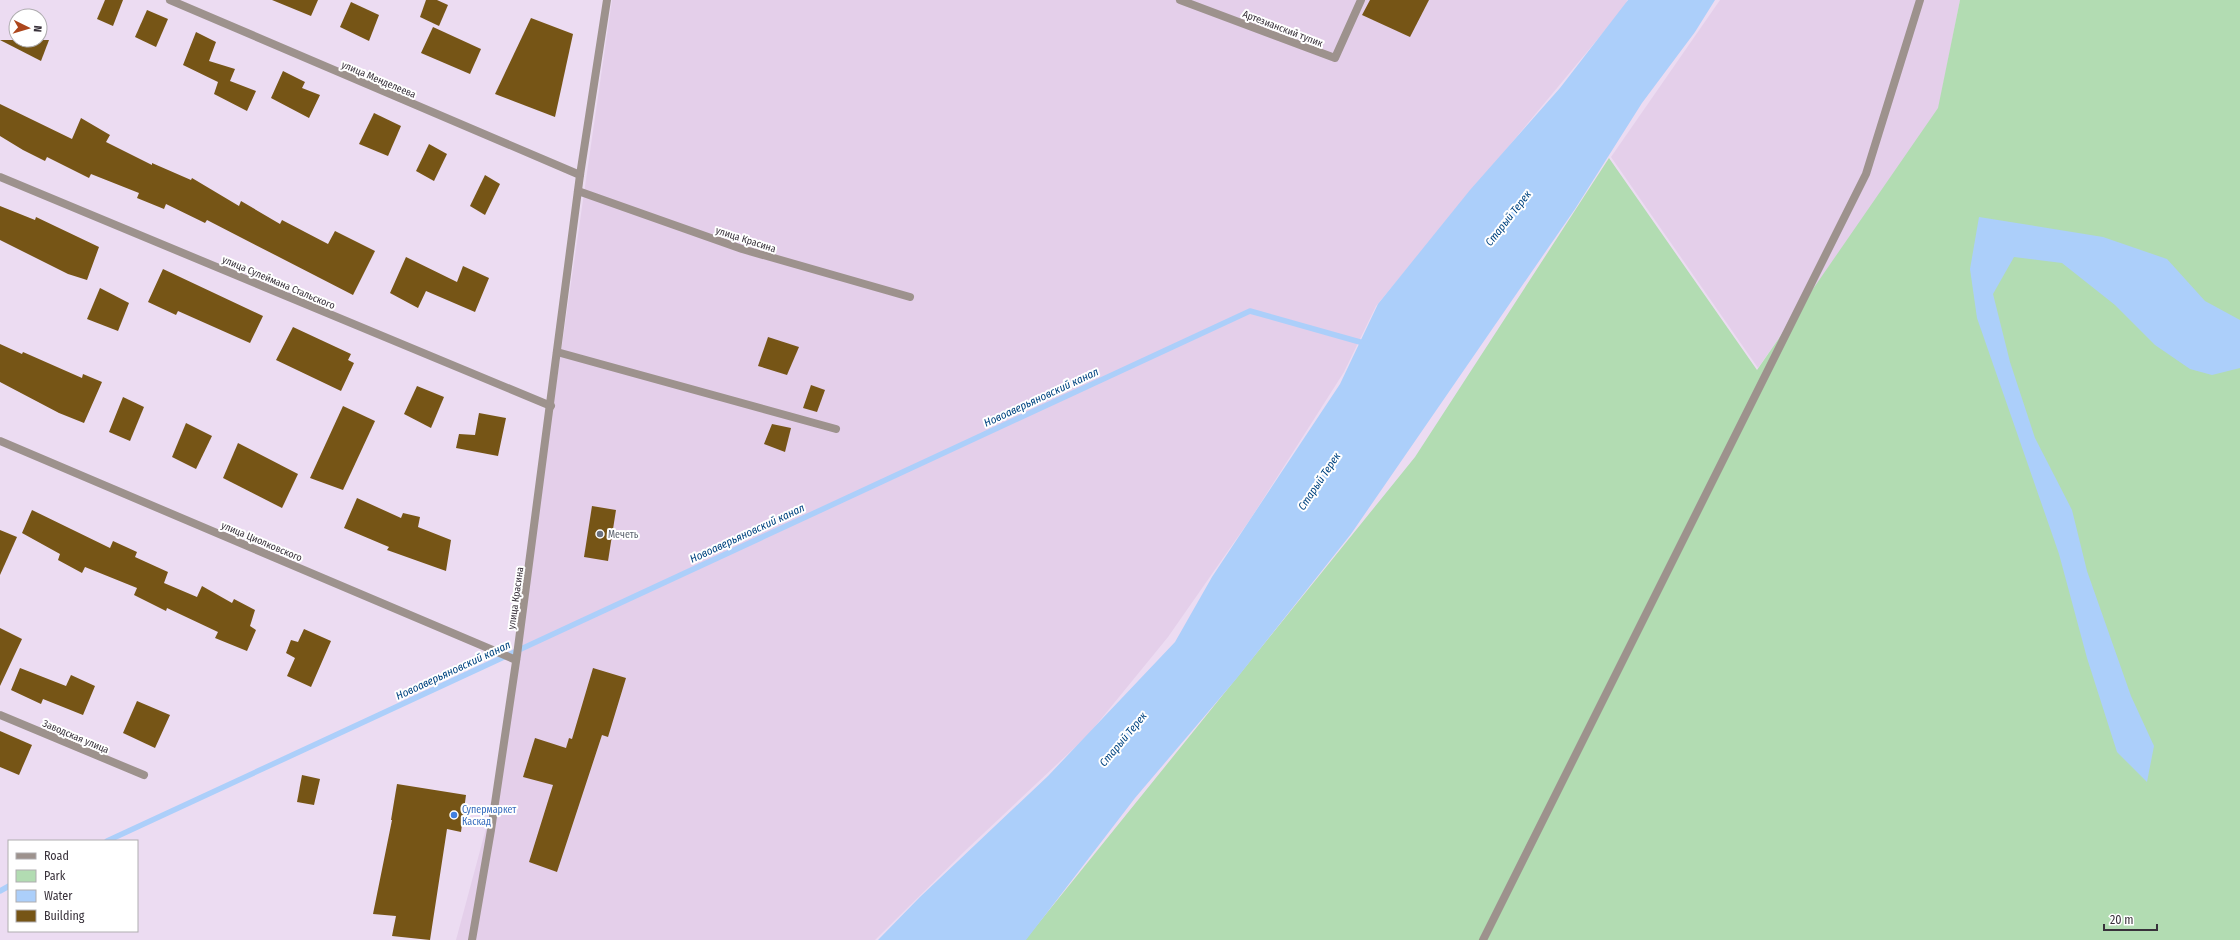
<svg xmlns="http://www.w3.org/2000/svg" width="2240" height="940" viewBox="0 0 2240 940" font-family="'Fira Sans Condensed',sans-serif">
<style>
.built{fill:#e4cfea}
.green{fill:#b2dcb2}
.water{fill:#accffa}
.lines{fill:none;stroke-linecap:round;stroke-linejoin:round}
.stream{stroke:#accffa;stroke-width:5.5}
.building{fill:#765516}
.service{stroke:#9d928d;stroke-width:8}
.minor{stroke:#9d928d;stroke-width:8}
.tertiary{stroke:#9d928d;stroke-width:8}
.worship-dot{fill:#6b7280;stroke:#fff;stroke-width:1.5}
.shop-dot{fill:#3f7fe0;stroke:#fff;stroke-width:1.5}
.labels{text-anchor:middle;stroke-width:4;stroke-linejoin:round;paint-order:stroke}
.street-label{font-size:10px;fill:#38313a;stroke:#fff}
.worship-label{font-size:10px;fill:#5b616d;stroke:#fff;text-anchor:start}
.shop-label{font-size:10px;fill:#366cbe;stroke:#fff;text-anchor:start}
.water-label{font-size:11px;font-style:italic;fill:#014480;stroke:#fff}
</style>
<rect width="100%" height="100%" fill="#ecdcf2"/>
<!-- built -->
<g class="built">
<polygon points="612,0 1627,0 1626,5 1376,306 1344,372 1251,518 1168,637 1088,735 967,849 875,940 456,940 499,780"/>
<polygon points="1720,0 1960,0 1938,111 1758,368 1611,157"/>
</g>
<!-- green -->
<polygon class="green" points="1960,0 2240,0 2240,940 1025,940 1415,457 1609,158 1757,370 1938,108"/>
<!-- water -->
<g class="water">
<polygon points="1628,0 1715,0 1695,32 1642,103 1575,209 1351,534 1237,678 1135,798 1026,940 878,940 920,897 1048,776 1175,642 1212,577 1340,384 1378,304 1470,190 1560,88"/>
<polygon points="1979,217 2103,237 2167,259 2205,301 2240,320 2240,368 2212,375 2190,369 2155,345 2115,305 2062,263 2014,257 1993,294 2010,362 2035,438 2072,510 2087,571 2131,696 2154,746 2147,782 2117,752 2087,658 2059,554 1977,318 1970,269"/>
</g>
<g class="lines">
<!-- stream -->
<g class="stream">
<polyline points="107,841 1250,311 1367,344"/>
<polyline points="0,891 9,886"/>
</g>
</g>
<!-- building -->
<g class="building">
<polygon points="105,0 123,0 113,26 97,19"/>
<polygon points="272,0 318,0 311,16"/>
<polygon points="426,0 437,0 448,5 439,26 420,17"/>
<polygon points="1370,0 1429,0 1410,37 1362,15"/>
<polygon points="351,2 379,15 369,41 340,27"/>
<polygon points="147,10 168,19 156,47 135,37"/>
<polygon points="531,18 573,34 555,117 495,94"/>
<polygon points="433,27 481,49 470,74 421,53"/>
<polygon points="196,32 216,42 209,61 235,69 230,81 256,91 247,111 214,94 218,82 183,65"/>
<polygon points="0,40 49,40 41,61"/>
<polygon points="283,71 305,82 302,88 320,95 309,118 271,98"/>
<polygon points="0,104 72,139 81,118 110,135 106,142 152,165 152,163 191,180 192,178 239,206 241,201 280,224 282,220 328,244 335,231 375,251 353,295 207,220 205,223 166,204 164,209 137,198 139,193 91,174 89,178 47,157 45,161 23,150 0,136"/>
<polygon points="374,113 401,126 388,156 359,144"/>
<polygon points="429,144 447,154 434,181 416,171"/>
<polygon points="485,175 500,184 485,215 470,206"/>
<polygon points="0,206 35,220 36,217 99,247 87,280 68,274 0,240"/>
<polygon points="406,257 457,282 463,266 489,278 475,312 426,291 418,308 390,293"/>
<polygon points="163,269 263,316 250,343 178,311 176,315 148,302"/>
<polygon points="100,288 129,303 118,331 87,319"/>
<polygon points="293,327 351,354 348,360 354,363 341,391 276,360"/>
<polygon points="768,337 799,347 787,375 758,366"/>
<polygon points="0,344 22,354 23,352 82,378 83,374 102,382 84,423 59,413 0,382"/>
<polygon points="811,385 825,390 817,412 803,408"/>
<polygon points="417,386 444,397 431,428 404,414"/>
<polygon points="123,397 144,407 130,441 109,432"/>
<polygon points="343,406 375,421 343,490 310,478"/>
<polygon points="479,413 506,418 498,456 456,448 459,434 475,435"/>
<polygon points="186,423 212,436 196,469 172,457"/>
<polygon points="772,424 791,428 785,452 764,444"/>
<polygon points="238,443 298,474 282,508 223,478"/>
<polygon points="357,498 401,518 403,513 420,517 418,527 451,540 446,571 387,550 389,547 344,528"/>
<polygon points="592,506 616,510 608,561 584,557"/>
<polygon points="32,510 110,548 113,541 137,552 135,557 168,572 164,583 197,597 202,586 232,603 234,599 255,610 250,626 256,630 247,651 215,638 218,632 167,608 166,611 134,595 137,588 85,567 82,573 58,560 60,554 22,533"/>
<polygon points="0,530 17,537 0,575"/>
<polygon points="0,628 22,639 0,686"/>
<polygon points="304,629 331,641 311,687 287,676 295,658 286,653 291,640 298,642"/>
<polygon points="20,668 66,686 71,675 95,686 83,715 43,699 41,704 11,690"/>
<polygon points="593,668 626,678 608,737 602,735 557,872 529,862 553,785 523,777 535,738 566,748 569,738 572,739"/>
<polygon points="137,701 170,715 155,748 123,733"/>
<polygon points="0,731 32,745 19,775 0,767"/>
<polygon points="302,775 320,779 314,805 297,802"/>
<polygon points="397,784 466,795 461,832 447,829 430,940 392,936 396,916 373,914 392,820 391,820"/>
</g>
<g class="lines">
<!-- service -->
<polyline class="service" points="1483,940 1866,174 1920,0"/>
<!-- minor -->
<g class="minor">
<polyline points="170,0 580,175"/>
<polyline points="1180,0 1335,58 1361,0"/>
<polyline points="0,177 551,406"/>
<polyline points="578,191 742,249 910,297"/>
<polyline points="557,352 836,429"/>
<polyline points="0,441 516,660"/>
<polyline points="0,715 144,775"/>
</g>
<!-- tertiary -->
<polyline class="tertiary" points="472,940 491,830 517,655 580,175 607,0"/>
</g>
<!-- markers -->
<circle class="worship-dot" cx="600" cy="534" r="4"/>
<circle class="shop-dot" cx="454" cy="815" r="4"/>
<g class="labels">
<!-- street labels -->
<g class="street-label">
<text transform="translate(1283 28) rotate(21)" y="4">Артезианский тупик</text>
<text transform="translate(379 79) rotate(23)" y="4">улица Менделеева</text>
<text transform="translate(746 239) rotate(18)" y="4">улица Красина</text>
<text transform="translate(279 282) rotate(23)" y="4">улица Сулеймана Стальского</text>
<text transform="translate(262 541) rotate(23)" y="4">улица Циолковского</text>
<text transform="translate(515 598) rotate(-82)" y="4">улица Красина</text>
<text transform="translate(76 736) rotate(23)" y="4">Заводская улица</text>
</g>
<!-- worship labels -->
<g class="worship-label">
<text x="608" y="538">Мечеть</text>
</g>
<!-- shop labels -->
<g class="shop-label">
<text x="462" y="813">Супермаркет<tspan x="462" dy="12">Каскад</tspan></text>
</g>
<!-- water labels -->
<g class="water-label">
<text transform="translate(1508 218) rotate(-52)" y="4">Старый Терек</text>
<text transform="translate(1041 397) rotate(-25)" y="4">Новоаверьяновский канал</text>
<text transform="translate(1319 481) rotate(-56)" y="4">Старый Терек</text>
<text transform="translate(747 533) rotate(-25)" y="4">Новоаверьяновский канал</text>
<text transform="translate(453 670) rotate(-25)" y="4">Новоаверьяновский канал</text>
<text transform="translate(1123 739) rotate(-50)" y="4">Старый Терек</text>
</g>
</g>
<!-- legend -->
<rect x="8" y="840" width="130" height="92" fill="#ffffff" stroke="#afadb0"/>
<rect x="16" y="853" width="20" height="6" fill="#9d928d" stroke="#afadb0"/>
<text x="44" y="860" font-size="12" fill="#38313a">Road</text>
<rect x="16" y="870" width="20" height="12" fill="#b2dcb2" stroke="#afadb0"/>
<text x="44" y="880" font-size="12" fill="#38313a">Park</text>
<rect x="16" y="890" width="20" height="12" fill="#accffa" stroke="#afadb0"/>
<text x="44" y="900" font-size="12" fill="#38313a">Water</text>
<rect x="16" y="910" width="20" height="12" fill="#765516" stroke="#afadb0"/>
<text x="44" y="920" font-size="12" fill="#38313a">Building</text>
<!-- north arrow -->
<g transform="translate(28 28) rotate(95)"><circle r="19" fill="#ffffff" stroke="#afadb0"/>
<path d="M0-3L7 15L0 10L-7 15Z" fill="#ac461c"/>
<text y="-6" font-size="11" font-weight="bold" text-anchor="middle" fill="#38313a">N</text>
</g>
<!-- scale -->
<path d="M2104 924v6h53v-6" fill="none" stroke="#38313a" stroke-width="2"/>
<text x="2110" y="924" font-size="12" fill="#38313a" stroke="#ffffff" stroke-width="3" paint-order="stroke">20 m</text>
</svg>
